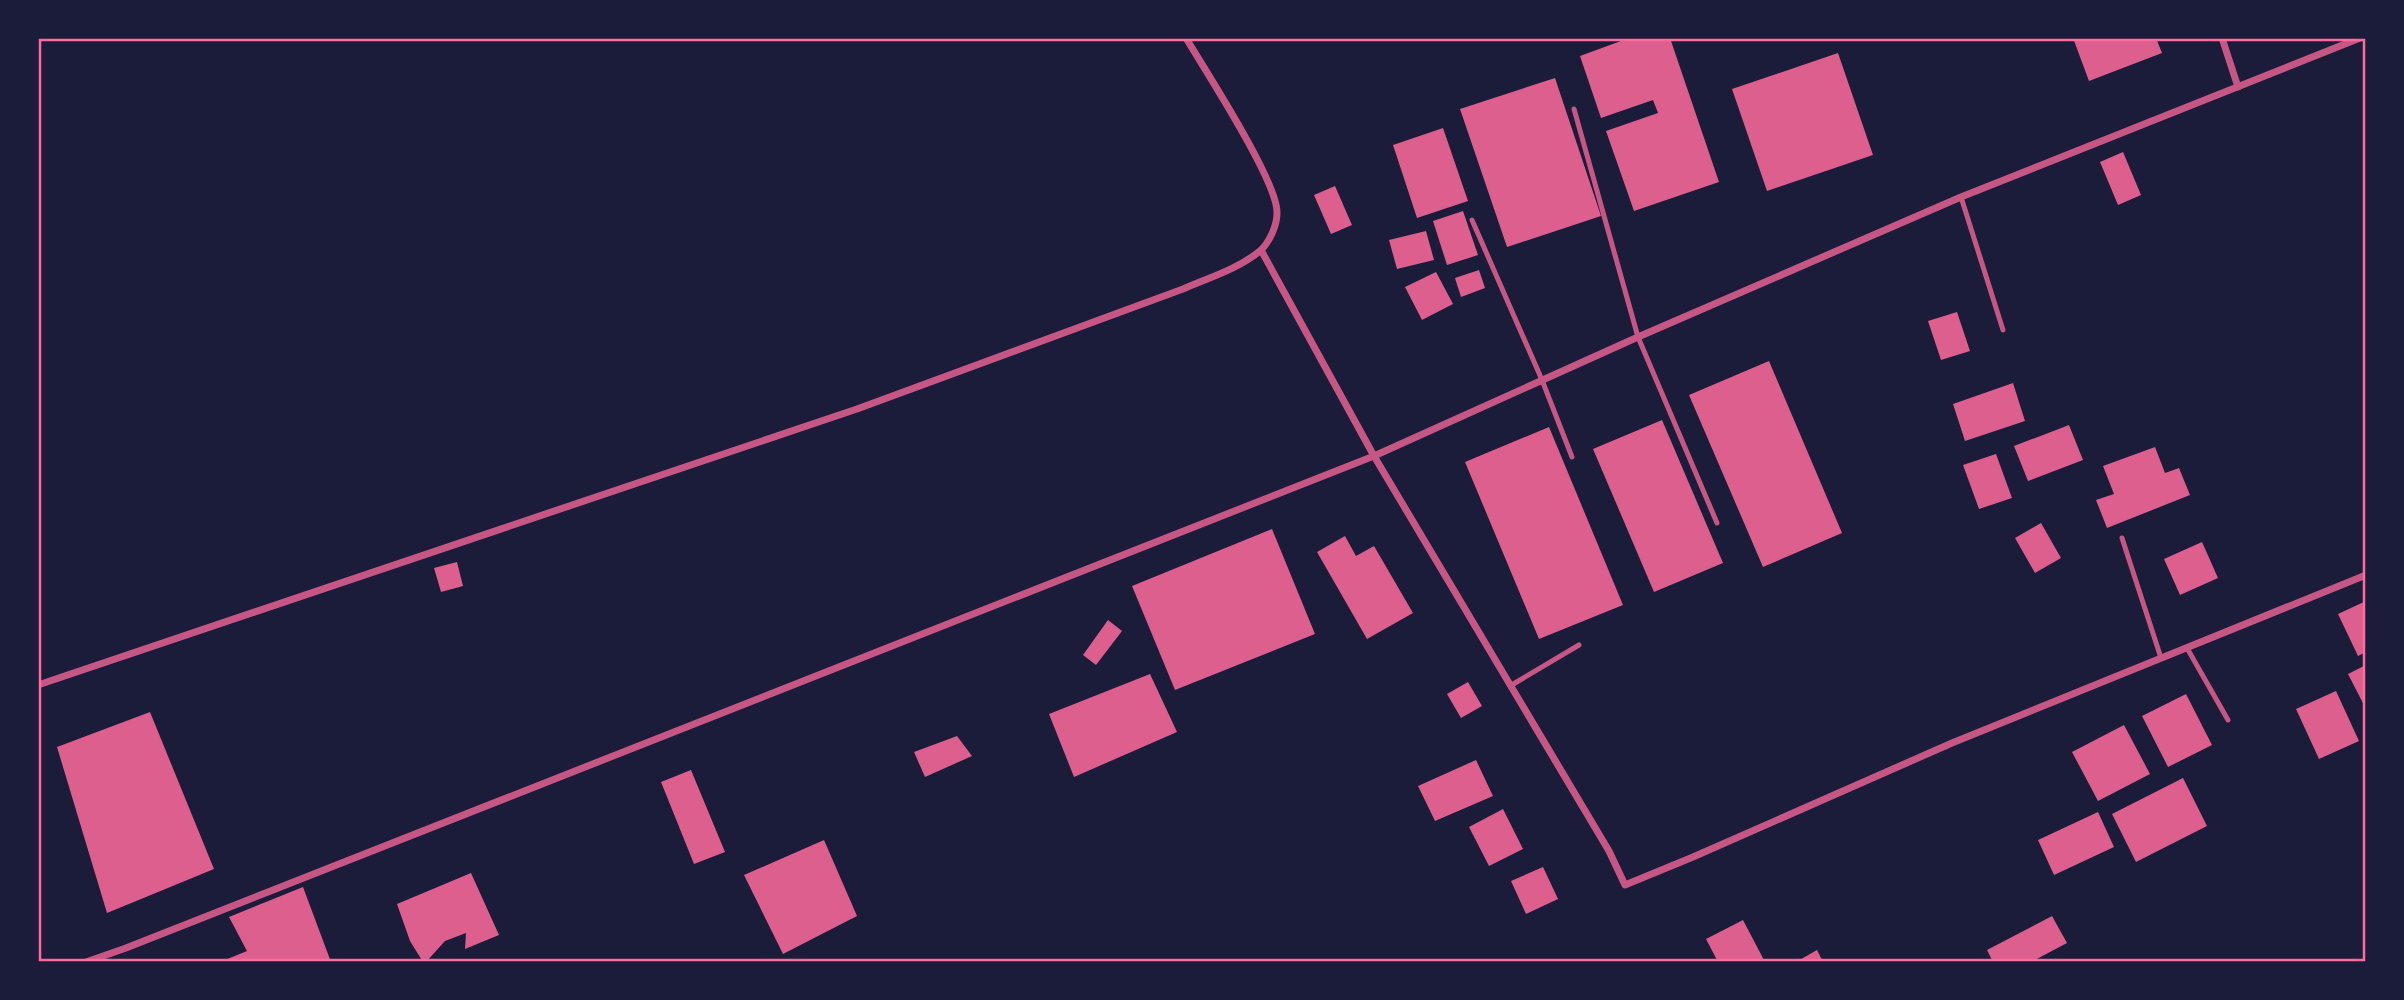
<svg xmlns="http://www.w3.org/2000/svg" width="2404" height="1000" viewBox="0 0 2404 1000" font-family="'Source Sans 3',sans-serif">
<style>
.building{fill:#dd5f8e}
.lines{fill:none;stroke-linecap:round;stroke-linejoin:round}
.service{stroke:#c65784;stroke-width:5}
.minor{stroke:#c65784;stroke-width:7}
.neatline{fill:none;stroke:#ff6b9d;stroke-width:2.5}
</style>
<rect width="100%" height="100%" fill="#1b1b3a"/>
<!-- building -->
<g class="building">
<polygon points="1629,38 1670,38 1719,182 1634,211 1606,131 1658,113 1653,100 1601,118 1580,56"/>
<polygon points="2073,38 2156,38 2162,53 2089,81"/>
<polygon points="1838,53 1873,155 1767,191 1732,89"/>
<polygon points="1555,78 1601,216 1507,247 1460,109"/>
<polygon points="1443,128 1468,201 1417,218 1393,145"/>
<polygon points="2123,152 2141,195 2118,205 2100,162"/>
<polygon points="1335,186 1352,225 1331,234 1314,195"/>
<polygon points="1463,211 1478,255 1447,265 1433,221"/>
<polygon points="1426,231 1434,260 1397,269 1389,240"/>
<polygon points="1479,270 1485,288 1461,297 1455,278"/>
<polygon points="1436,272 1453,304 1422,320 1405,287"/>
<polygon points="1957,312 1970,351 1941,360 1928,321"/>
<polygon points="1769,361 1842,533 1763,567 1689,395"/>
<polygon points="2013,383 2025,421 1965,441 1953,404"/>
<polygon points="1662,420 1723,563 1654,592 1593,449"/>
<polygon points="2069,425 2083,460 2028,481 2014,446"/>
<polygon points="1549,427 1623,605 1539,639 1465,462"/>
<polygon points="2155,447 2165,473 2179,468 2190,495 2107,528 2096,500 2114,494 2103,466"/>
<polygon points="1996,454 2012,498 1979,509 1963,465"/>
<polygon points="2041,523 2061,558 2035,573 2015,538"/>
<polygon points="1272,529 1315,634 1175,690 1132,586"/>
<polygon points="1345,536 1356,556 1374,546 1413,613 1367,639 1317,552"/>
<polygon points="2202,542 2218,578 2180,595 2164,559"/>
<polygon points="457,562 463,586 441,592 434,568"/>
<polygon points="2366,601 2366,652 2358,656 2338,614"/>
<polygon points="1108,620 1122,631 1096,665 1083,655"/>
<polygon points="2366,665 2366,709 2348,674"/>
<polygon points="1150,674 1177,732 1074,777 1049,714"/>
<polygon points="1468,682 1482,706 1461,718 1447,694"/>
<polygon points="2336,691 2359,741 2319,759 2296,709"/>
<polygon points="2186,694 2212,745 2168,767 2142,716"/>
<polygon points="150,712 214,869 107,913 57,747"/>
<polygon points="2124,725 2150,774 2098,801 2072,752"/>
<polygon points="957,736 972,756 925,777 914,752"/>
<polygon points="1476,760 1493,796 1435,821 1418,786"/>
<polygon points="691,770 725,852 694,864 661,782"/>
<polygon points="2183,778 2207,826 2136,862 2112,814"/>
<polygon points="1503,809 1523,849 1489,866 1469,827"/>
<polygon points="2098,812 2114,847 2054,875 2038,840"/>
<polygon points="824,840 857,916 783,954 744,875"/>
<polygon points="1543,867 1558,899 1526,914 1511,881"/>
<polygon points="471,873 499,935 465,949 466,933 445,941 426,962 423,962 410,941 397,904"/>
<polygon points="303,887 331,962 220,962 247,951 229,917"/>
<polygon points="2052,916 2067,943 2031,962 1993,962 1987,950"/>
<polygon points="1743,920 1765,962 1718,962 1706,939"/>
<polygon points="1817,950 1823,962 1796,962"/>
</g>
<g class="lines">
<!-- service -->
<g class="service">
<polyline points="1574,109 1638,337 1717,523"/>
<polyline points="1961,197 2003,330"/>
<polyline points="1472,220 1542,380 1572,457"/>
<polyline points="2122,538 2161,658"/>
<polyline points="2187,648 2228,720"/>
<polyline points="1510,686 1579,645"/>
</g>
<!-- minor -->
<g class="minor">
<polyline points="2222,38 2238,87"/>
<polyline points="1261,250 1374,456 1609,851 1625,885 1693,857 1952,743 2366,575"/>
<path d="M38,685l819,-276 326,-120c25,-11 55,-20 77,-38 9,-8 17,-25 17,-38 1,-31 -72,-143 -91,-175"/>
<polyline points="86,962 126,948 1374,456 1638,337 1961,197 2360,38"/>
</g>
</g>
<!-- border -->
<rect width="2404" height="1000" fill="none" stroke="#1b1b3a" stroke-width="80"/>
<rect x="40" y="40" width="2324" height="920" class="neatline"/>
</svg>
